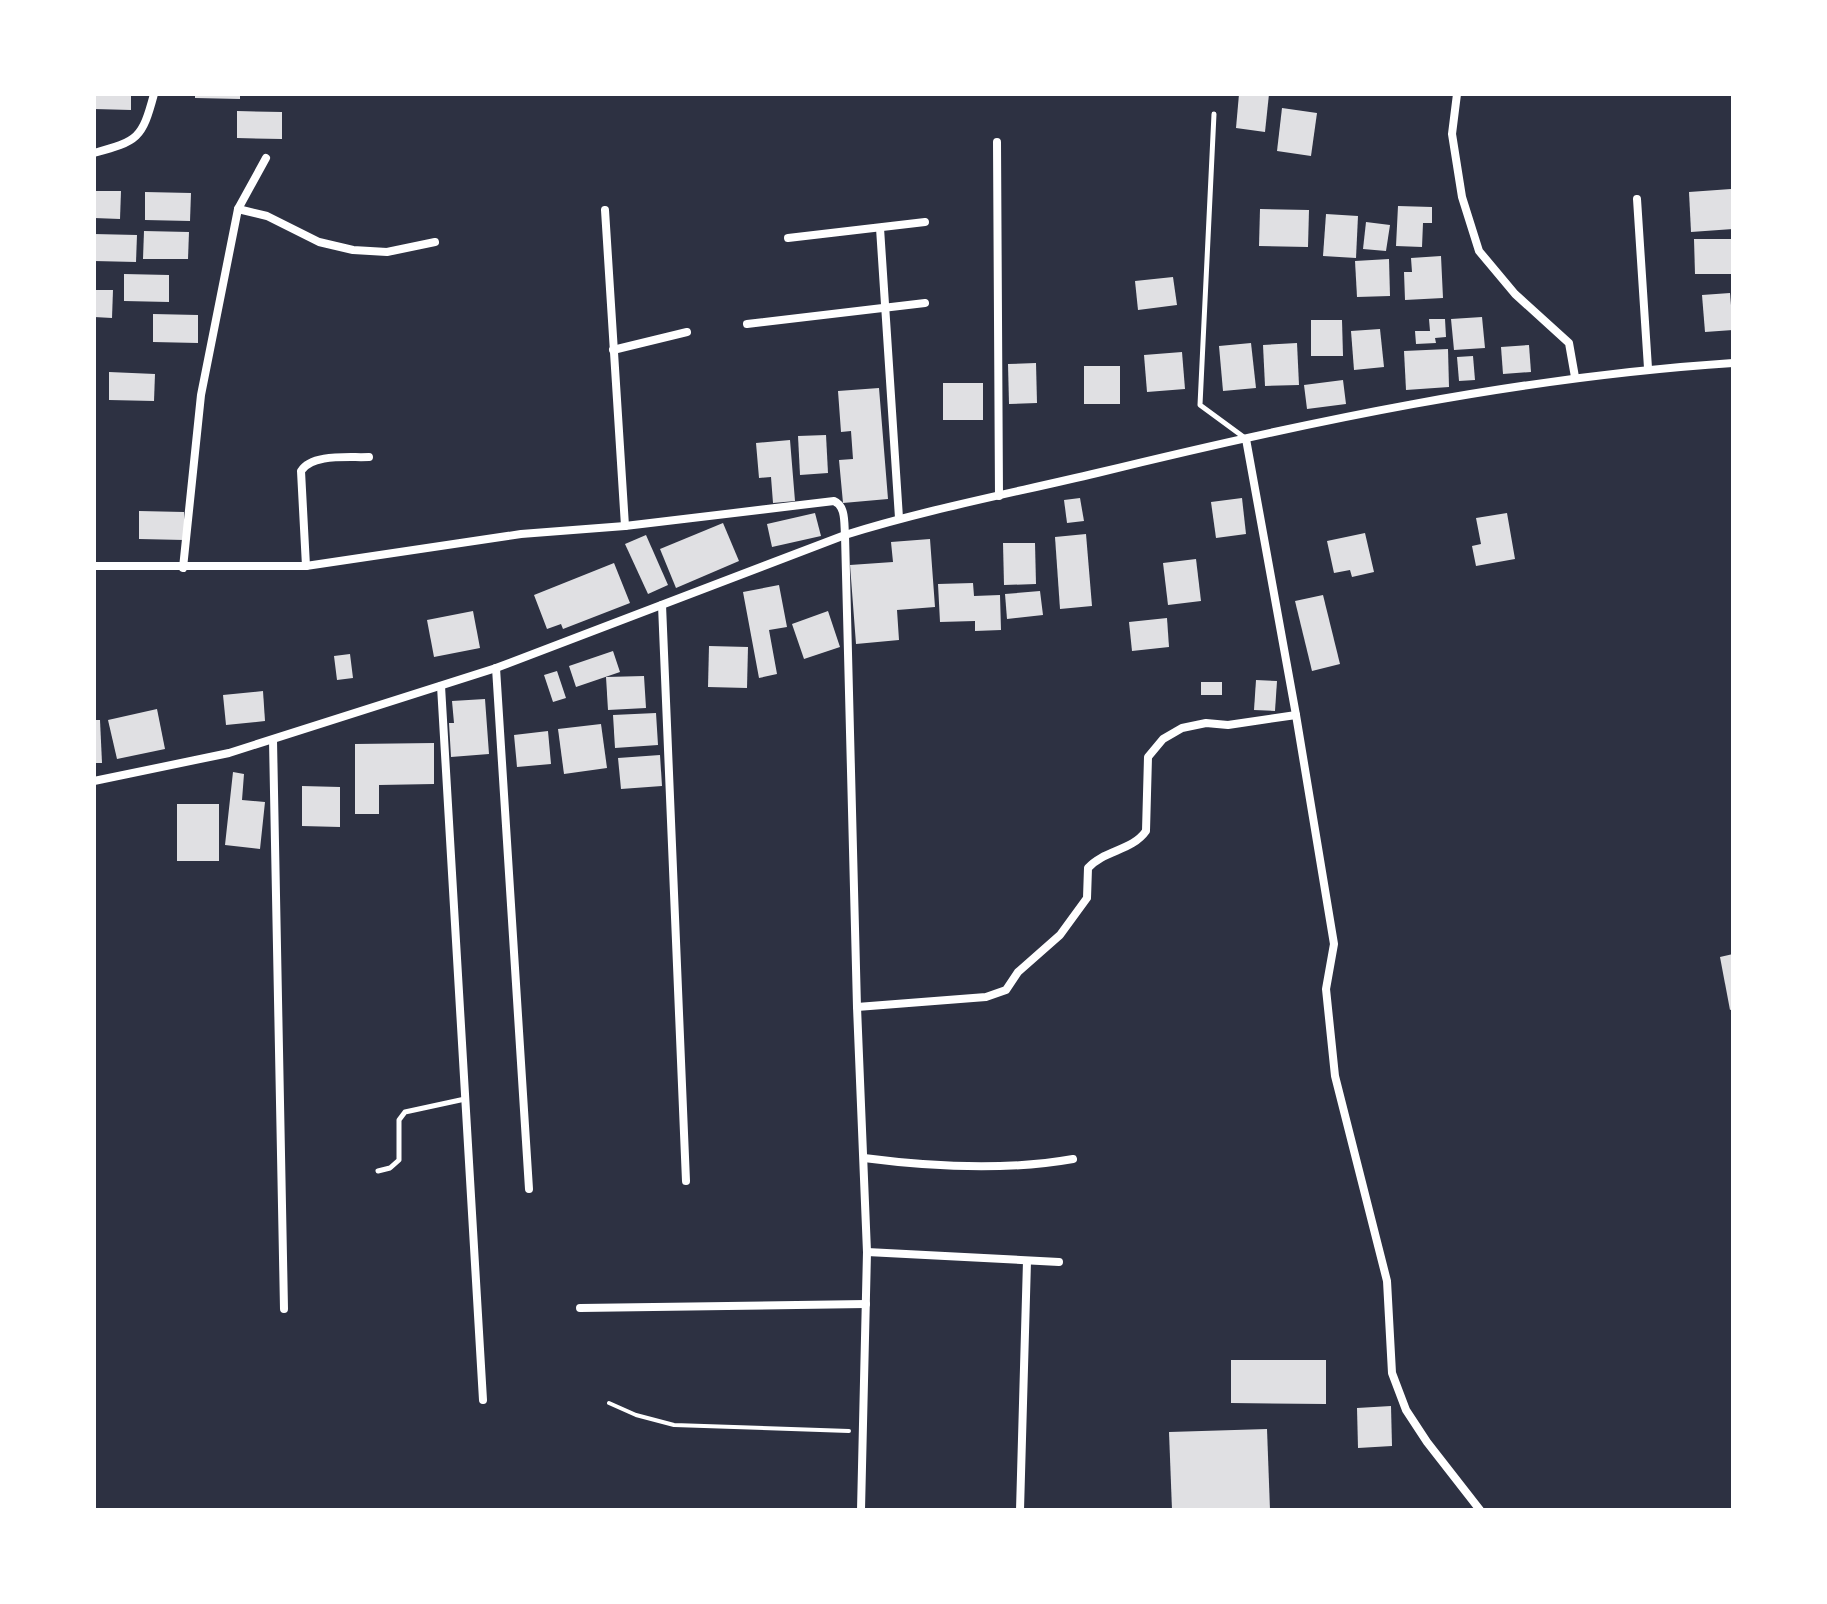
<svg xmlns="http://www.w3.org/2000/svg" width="1827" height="1604" viewBox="0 0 1827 1604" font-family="Helvetica,sans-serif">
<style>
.building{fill:#e0e0e3}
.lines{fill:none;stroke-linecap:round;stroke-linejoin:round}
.path{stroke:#fff;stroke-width:4}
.service{stroke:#fff;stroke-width:5}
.minor{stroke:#fff;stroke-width:8}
</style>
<rect width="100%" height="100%" fill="#2d3142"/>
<!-- building -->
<g class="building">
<polygon points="94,94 131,94 131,110 94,109"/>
<polygon points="195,94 240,94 240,99 195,98"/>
<polygon points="1239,94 1269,94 1265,132 1236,128"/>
<polygon points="1282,108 1317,113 1311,156 1277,151"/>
<polygon points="237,111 282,112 282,139 237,138"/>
<polygon points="1731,189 1733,229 1691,232 1689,192"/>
<polygon points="94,191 121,191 120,219 94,218"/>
<polygon points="145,192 191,193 190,221 145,220"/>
<polygon points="1398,206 1432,207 1432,223 1423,223 1422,247 1396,246"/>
<polygon points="1260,209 1309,210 1308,247 1259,246"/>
<polygon points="1326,214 1358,216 1356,258 1323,256"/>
<polygon points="1366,222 1390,225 1386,251 1363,249"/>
<polygon points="144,231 189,232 188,259 143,259"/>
<polygon points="94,234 137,235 136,262 94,261"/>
<polygon points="1694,239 1733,239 1733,274 1695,274"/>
<polygon points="1441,256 1443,298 1405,300 1404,272 1412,272 1411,258"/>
<polygon points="1389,259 1390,296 1357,297 1355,261"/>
<polygon points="124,274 169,275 169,302 124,301"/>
<polygon points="1173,277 1177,305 1138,310 1135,281"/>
<polygon points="94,290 113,290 112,318 94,317"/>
<polygon points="1730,293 1733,330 1705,332 1702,295"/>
<polygon points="153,314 198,315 198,343 153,342"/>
<polygon points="1482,317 1485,348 1454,350 1451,319"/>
<polygon points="1429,319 1445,319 1446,337 1435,338 1436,343 1416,344 1415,331 1430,331"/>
<polygon points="1311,320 1342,320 1343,356 1311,356"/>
<polygon points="1380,329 1384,367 1354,370 1351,331"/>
<polygon points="1251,343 1256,388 1223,391 1219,346"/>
<polygon points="1297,343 1299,385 1265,386 1263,345"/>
<polygon points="1529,345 1531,372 1503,374 1501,347"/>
<polygon points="1448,349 1449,387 1406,390 1404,351"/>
<polygon points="1182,352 1185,389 1147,392 1144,355"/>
<polygon points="1473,356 1475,380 1459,381 1457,357"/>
<polygon points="1036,363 1037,403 1009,404 1008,364"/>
<rect x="1084" y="366" width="36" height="38"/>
<polygon points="109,372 155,374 154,401 109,400"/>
<polygon points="1343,380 1346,404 1307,409 1304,385"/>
<rect x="943" y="383" width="40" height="37"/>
<polygon points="879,388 888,499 843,503 839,460 853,459 851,431 841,432 838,391"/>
<polygon points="826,435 828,473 800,475 798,436"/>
<polygon points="790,440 795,501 773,503 771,477 759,478 756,443"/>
<polygon points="1080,498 1084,521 1067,523 1064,500"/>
<polygon points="1242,498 1246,534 1216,538 1211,502"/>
<polygon points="139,511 184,512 184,540 139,539"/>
<polygon points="815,513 821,536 772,547 767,524"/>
<polygon points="1507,513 1515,559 1476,566 1472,546 1481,544 1476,518"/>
<polygon points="723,523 739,561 676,588 660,549"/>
<polygon points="1365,533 1374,572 1352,577 1350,570 1334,573 1327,541"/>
<polygon points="1086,534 1092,606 1060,609 1055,537"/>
<polygon points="646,535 668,585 648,594 625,544"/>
<polygon points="930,539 935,607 897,610 899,640 856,644 850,565 893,562 891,542"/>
<polygon points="1003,543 1035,543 1036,584 1004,585"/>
<polygon points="1196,559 1201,601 1168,605 1163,563"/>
<polygon points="614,563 630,603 563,629 561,624 547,629 534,595"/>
<polygon points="973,583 974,596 1000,595 1001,630 975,631 975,621 940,622 938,584"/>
<polygon points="779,585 787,627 769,630 777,674 759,678 743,592"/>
<polygon points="1040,591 1043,615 1007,619 1005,594"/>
<polygon points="1323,595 1340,664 1312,671 1295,601"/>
<polygon points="473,611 480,648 434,657 427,620"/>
<polygon points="828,611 840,647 804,659 792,624"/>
<polygon points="1167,618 1169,647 1132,651 1129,622"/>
<polygon points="709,646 748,647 747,688 708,687"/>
<polygon points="613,651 620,672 576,687 569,666"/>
<polygon points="350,654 353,678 337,680 334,656"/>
<polygon points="557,671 566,698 553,702 544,675"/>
<polygon points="644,676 646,708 608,710 606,677"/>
<polygon points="1256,680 1277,681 1275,711 1254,710"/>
<rect x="1201" y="682" width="21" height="13"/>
<polygon points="263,691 265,721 226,725 223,695"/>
<polygon points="485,699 489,754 451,757 449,723 454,723 452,701"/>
<polygon points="157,709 165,749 117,759 108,720"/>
<polygon points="656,713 658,745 615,748 613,715"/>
<polygon points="94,720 100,720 102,763 94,763"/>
<polygon points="601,724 607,768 564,774 558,729"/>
<polygon points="548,731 551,764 517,767 514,735"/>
<polygon points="434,743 434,784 379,785 379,814 355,814 355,744"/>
<polygon points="660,755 662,786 621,789 618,758"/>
<polygon points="233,772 244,774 242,800 265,802 260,849 225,845"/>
<polygon points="302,786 340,787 340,827 302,826"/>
<rect x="177" y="804" width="42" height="57"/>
<polygon points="1733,954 1733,1009 1730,1010 1720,957"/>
<polygon points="1231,1360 1326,1360 1326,1404 1231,1403"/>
<polygon points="1391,1406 1392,1446 1358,1448 1357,1408"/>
<polygon points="1267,1429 1270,1510 1172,1510 1169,1432"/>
</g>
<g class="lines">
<!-- path -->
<polyline class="path" points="609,1403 636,1415 674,1425 849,1431"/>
<!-- service -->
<g class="service">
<polyline points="1214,114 1200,405 1245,438"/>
<polyline points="378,1171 390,1168 399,1160 399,1120 405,1112 465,1099"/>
</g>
<!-- minor -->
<g class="minor">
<polyline points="1457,94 1452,134 1462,197 1479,251 1515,294 1569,343 1575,377"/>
<polyline points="997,142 999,496"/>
<path d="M94,153c44,-12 48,-14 60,-59"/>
<polyline points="1637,199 1648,368"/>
<polyline points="238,209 267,216 319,242 353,250 387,252 435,242"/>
<polyline points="605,210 625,526"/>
<polyline points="880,228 899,518"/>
<polyline points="788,238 925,222"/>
<polyline points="747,324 925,303"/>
<polyline points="613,350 687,332"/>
<polyline points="1246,439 1296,715 1334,944 1326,989 1335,1076 1387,1281 1392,1373 1406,1410 1427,1442 1480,1510"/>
<path d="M94,566h212l215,-32 104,-8 209,-25c12,5 10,22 11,34l12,472 10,245 -6,258"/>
<path d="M306,566l-5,-95c11,-18 49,-13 68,-14"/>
<polyline points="183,568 201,395 238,209 266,158"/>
<polyline points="662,605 686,1181"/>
<polyline points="496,668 529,1189"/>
<polyline points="441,686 483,1400"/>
<polyline points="273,740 284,1309"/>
<path d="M94,781l135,-28 267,-85 349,-133c83,-26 168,-42 252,-62 209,-51 421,-96 636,-110"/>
<path d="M857,1007l129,-10 20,-7 12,-18 42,-37 27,-37 1,-30c16,-18 44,-17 58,-37l2,-74 15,-18 19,-11 24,-5 22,2 68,-10"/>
<path d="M864,1158c69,9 141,13 209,1"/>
<polyline points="867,1252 1059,1262"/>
<polyline points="580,1308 866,1304"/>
<polyline points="1020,1510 1027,1261"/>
</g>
</g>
<!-- border -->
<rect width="1827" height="1604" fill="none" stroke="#ffffff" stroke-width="192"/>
</svg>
